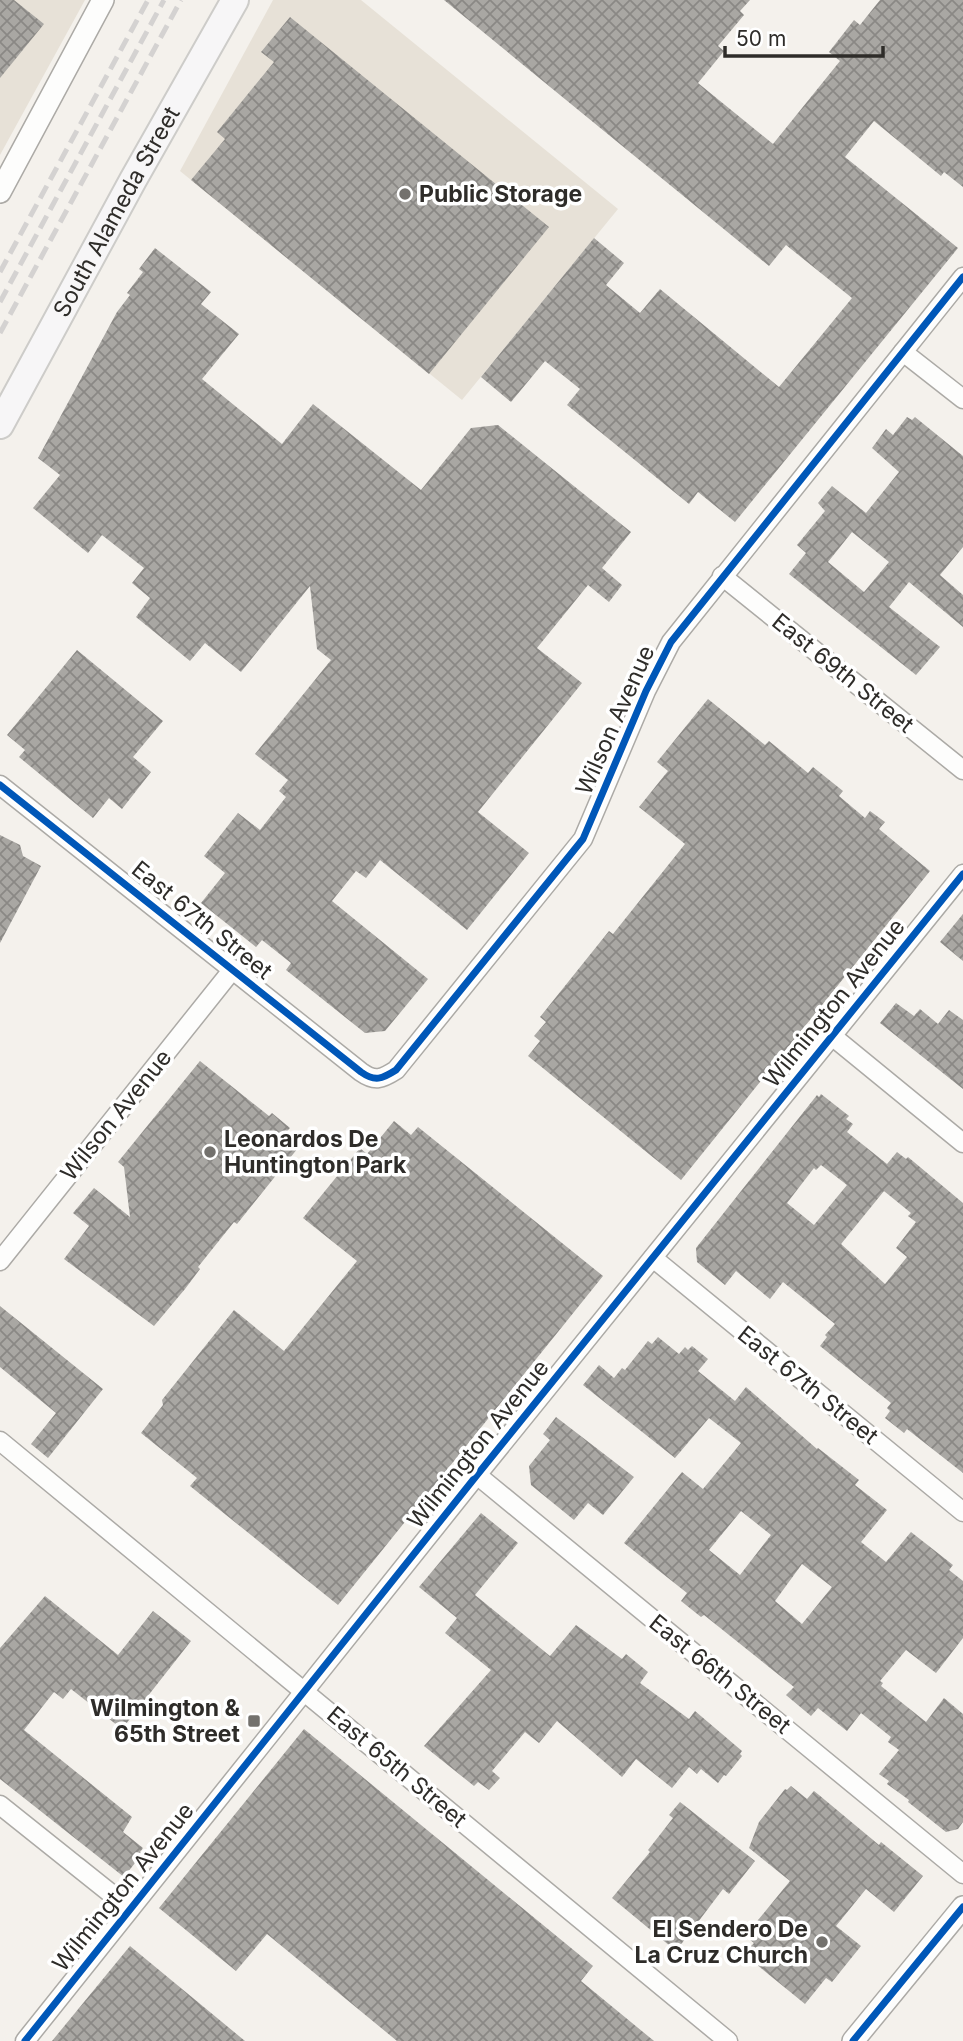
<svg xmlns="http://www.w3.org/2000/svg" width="963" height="2041" viewBox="0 0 963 2041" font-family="Inter,sans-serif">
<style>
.built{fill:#e7e1d7}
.building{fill:url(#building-cross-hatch);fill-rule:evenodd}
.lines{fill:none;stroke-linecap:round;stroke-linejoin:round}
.minor-casing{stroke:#acaaa6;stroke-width:21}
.tertiary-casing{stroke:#acaaa6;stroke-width:24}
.primary-casing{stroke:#cdccc9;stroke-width:30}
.minor{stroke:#fdfdfc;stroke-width:18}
.tertiary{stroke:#fdfdfc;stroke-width:21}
.primary{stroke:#f7f6f7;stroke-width:26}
.rail{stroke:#d4d2d1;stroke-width:5;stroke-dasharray:14 7;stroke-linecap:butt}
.cycleway-casing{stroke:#fff;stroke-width:11}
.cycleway{stroke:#0057b8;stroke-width:7}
.poi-dot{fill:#73716d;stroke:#fff;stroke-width:2.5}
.labels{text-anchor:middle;stroke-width:7;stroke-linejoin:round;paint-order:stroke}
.poi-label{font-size:23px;font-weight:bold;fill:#2e2c29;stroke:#fff;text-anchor:start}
.street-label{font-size:23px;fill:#2e2c29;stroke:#fff}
</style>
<defs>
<pattern id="building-cross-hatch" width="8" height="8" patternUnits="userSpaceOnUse" patternTransform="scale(1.75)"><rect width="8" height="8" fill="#a9a7a3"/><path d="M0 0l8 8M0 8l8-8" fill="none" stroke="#8a8885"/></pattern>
</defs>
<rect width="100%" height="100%" fill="#f4f1ec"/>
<!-- built -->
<g class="built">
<polygon points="0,0 85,0 0,155"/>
<polygon points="273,0 361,0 618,209 462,400 180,171"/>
</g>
<!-- building -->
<g class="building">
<polygon points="0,0 14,0 44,24 0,78"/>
<polygon points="444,0 750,0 740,11 744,15 718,46 724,51 698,83 773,144 840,61 829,52 854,20 860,25 880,0 963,0 963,187 944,172 941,176 874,121 845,157 958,248 735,522 698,492 689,504 567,405 580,389 545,361 511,402 481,377 594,238 624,263 606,285 640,313 660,289 779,387 852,298 786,245 769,266"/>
<polygon points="290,17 549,227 429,374 191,180 225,139 217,132 274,62 261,52"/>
<polygon points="155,248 211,292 201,304 239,334 202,379 282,444 313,404 421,490 471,428 498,425 631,532 602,568 622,585 609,602 588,585 537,648 582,683 478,812 529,853 467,930 380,860 366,878 356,871 332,901 428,979 385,1031 365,1033 286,970 291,963 262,940 256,947 201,903 225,873 204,856 238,813 260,830 286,797 279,791 288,780 255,754 331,660 317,649 310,586 241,672 205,643 190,661 136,617 150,598 132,583 144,568 102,535 88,553 33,508 60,475 38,458 117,312 130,295 127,293 143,272 139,269"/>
<path d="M907,417l5,3 3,-3 48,39v91l-23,28 23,20v32l-54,-45 -20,25 51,40 -24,28 -127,-101 17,-21 -9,-8 28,-34 -7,-8 14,-17 34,27 33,-41 -27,-24 14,-19 7,6zM852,532l37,30 -25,30 -36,-30z"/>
<polygon points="77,650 163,721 133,757 151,772 122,809 109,798 93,818 19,757 25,750 7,735"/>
<polygon points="708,699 765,745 769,741 808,773 813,767 843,791 839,796 865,818 870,811 885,822 879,829 930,871 681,1180 528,1056 540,1041 534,1036 546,1022 540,1017 609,931 613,934 685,844 639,807 668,771 657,762"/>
<polygon points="0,835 20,845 23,856 41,866 0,943"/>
<polygon points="963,914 963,961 940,942"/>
<polygon points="896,1003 914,1016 920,1009 938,1024 949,1010 963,1020 963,1089 880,1023"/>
<polygon points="200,1061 269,1116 272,1113 290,1128 287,1131 302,1143 237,1224 234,1222 198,1267 200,1269 185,1289 154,1326 64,1259 89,1226 73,1213 94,1188 130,1217 124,1167 118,1162"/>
<path d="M821,1094l28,22 -3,3 7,5 -6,8 40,32 10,-12 9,7 2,-2 55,46v270l-56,-44 -3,4 -19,-15 5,-7 -3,-3 4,-5 -71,-57 7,-9 -2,-2 10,-11 -52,-42 -13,17 -34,-28 -11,14 -28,-23 -1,-14 121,-153 2,2zM821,1165l26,20 -33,40 -27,-22 27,-35 2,2zM884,1191l27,22 -3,3 8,6 -20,26 11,9 -22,27 -44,-40z"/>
<polygon points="394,1121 411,1135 418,1127 603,1276 338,1605 190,1486 197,1478 141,1433 163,1405 162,1400 234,1310 284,1351 357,1261 303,1218 360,1148 367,1154"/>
<polygon points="0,1306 103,1389 48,1458 31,1444 56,1413 0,1367"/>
<path d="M658,1337l21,17 6,-7 3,3 4,-4 16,13 -10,12 37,30 11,-14 71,62 1,-1 41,32 -4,5 32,25 -26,32 25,20 25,-30 42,33 -4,5 14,11v57l-27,35 -30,-23 -26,31 3,2 -2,3 45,36 18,-24 19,16v108l-5,7 -12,3 -38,-30 1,-2 -22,-16 2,-3 -10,-7 20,-24 -11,-8 3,-5 -30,-24 -14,18 -29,-23 -7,8 -25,-21 8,-8 -90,-72 -3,2 -20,-16 6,-8 -63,-50 58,-71 21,17 38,-46 -32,-25 -34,40 -92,-73 16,-20 15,13 8,-10 3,2 23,-29 4,3zM741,1511l30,24 -31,40 -31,-25zM802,1564l30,23 -30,37 -27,-23z"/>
<polygon points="556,1417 634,1477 603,1515 588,1503 574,1520 531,1485 529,1466 550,1440 543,1434"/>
<polygon points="481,1513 518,1543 475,1595 550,1656 576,1625 622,1659 626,1654 648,1672 640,1683 689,1719 695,1711 742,1751 740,1754 742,1756 726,1776 724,1775 718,1783 701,1769 697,1774 689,1767 672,1788 636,1759 622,1777 557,1721 539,1743 525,1732 492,1771 500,1778 489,1790 478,1782 474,1786 424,1746 491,1670 445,1633 457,1618 419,1587"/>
<polygon points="45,1596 118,1655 153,1611 191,1641 122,1729 71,1689 63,1699 54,1692 24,1730 132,1817 123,1832 143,1848 140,1852 142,1854 124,1877 0,1779 0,1648"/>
<polygon points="304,1729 593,1966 581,1981 654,2041 397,2041 267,1934 236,1971 159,1908"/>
<polygon points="791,1786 807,1799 814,1791 819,1795 879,1845 881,1842 923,1876 894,1912 866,1889 836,1926 861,1946 832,1982 826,1978 805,2004 751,1960 755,1955 748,1949 754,1943 745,1936 790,1881 749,1848 759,1822 785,1789 787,1790"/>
<polygon points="680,1802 755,1861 729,1894 723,1889 676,1951 612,1898 650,1852 648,1850 673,1818 669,1815"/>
<polygon points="130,1946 245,2041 52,2041"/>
</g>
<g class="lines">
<!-- minor casing -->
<g class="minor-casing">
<g id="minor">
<polyline points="903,352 963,399"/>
<polyline points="722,576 963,770"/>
<path d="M0,785l361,287c14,10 21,7 35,-2l187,-231 63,-148 25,-49 292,-365"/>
<polyline points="832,1036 963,1143"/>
<polyline points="653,1258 963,1512"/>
<polyline points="0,1261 233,969"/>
<polyline points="0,1441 728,2041"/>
<polyline points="477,1475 963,1874"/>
<polyline points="0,1805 129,1908"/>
<polyline points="25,2041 477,1475 963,874"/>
</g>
</g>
<!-- tertiary casing -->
<g class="tertiary-casing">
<g id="tertiary">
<polyline points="0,192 103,0"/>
<polyline points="853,2041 963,1907"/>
</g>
</g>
<!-- primary casing -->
<g class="primary-casing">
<g id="primary">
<path id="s1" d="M0,425l133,-245 102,-180"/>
</g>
</g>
<!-- minor -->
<use href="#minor" class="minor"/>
<!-- tertiary -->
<use href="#tertiary" class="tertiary"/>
<!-- primary -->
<use href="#primary" class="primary"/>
<!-- rail -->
<g class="rail">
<polyline points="0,272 148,0"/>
<polyline points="0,302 164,0"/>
<polyline points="0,333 181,0"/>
</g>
<!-- cycleway casing -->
<g class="cycleway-casing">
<g id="cycleway">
<path d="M0,785l361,287c14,10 21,7 35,-2l187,-231 63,-148 25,-49 292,-365"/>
<polyline points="25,2041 477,1475 963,874"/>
<polyline points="853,2041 963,1907"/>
</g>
</g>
<!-- cycleway -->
<use href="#cycleway" class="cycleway"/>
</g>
<!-- markers -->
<g class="poi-dot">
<circle cx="405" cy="194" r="7"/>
<circle cx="210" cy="1152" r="7"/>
<rect x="247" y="1714" width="14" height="14" rx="3.5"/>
<circle cx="822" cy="1942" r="7"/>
</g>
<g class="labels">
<!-- poi labels -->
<g class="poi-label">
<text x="419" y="202">Public Storage</text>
<text x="224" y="1147">Leonardos De<tspan x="224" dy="26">Huntington Park</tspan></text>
<text x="240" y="1716" text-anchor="end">Wilmington &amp;<tspan x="240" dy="26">65th Street</tspan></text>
<text x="808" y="1937" text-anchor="end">El Sendero De<tspan x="808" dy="26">La Cruz Church</tspan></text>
</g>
<!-- street labels -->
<g class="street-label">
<text dy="8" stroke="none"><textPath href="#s1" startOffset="243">South Alameda Street</textPath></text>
<text transform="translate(843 673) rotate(39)" y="8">East 69th Street</text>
<text transform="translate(615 720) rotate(-66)" y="8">Wilson Avenue</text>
<text transform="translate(202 920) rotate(39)" y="8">East 67th Street</text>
<text transform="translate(834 1003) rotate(-51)" y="8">Wilmington Avenue</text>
<text transform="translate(116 1115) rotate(-51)" y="8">Wilson Avenue</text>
<text transform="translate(808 1385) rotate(39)" y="8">East 67th Street</text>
<text transform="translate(478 1444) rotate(-51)" y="8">Wilmington Avenue</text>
<text transform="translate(720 1674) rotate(39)" y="8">East 66th Street</text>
<text transform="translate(397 1767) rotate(40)" y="8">East 65th Street</text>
<text transform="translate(123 1887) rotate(-51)" y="8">Wilmington Avenue</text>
</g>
</g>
<!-- scale -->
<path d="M725 46v10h158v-10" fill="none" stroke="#2e2c29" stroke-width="3.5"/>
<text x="736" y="46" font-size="21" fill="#2e2c29" stroke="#ffffff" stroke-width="5" paint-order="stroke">50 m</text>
</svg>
